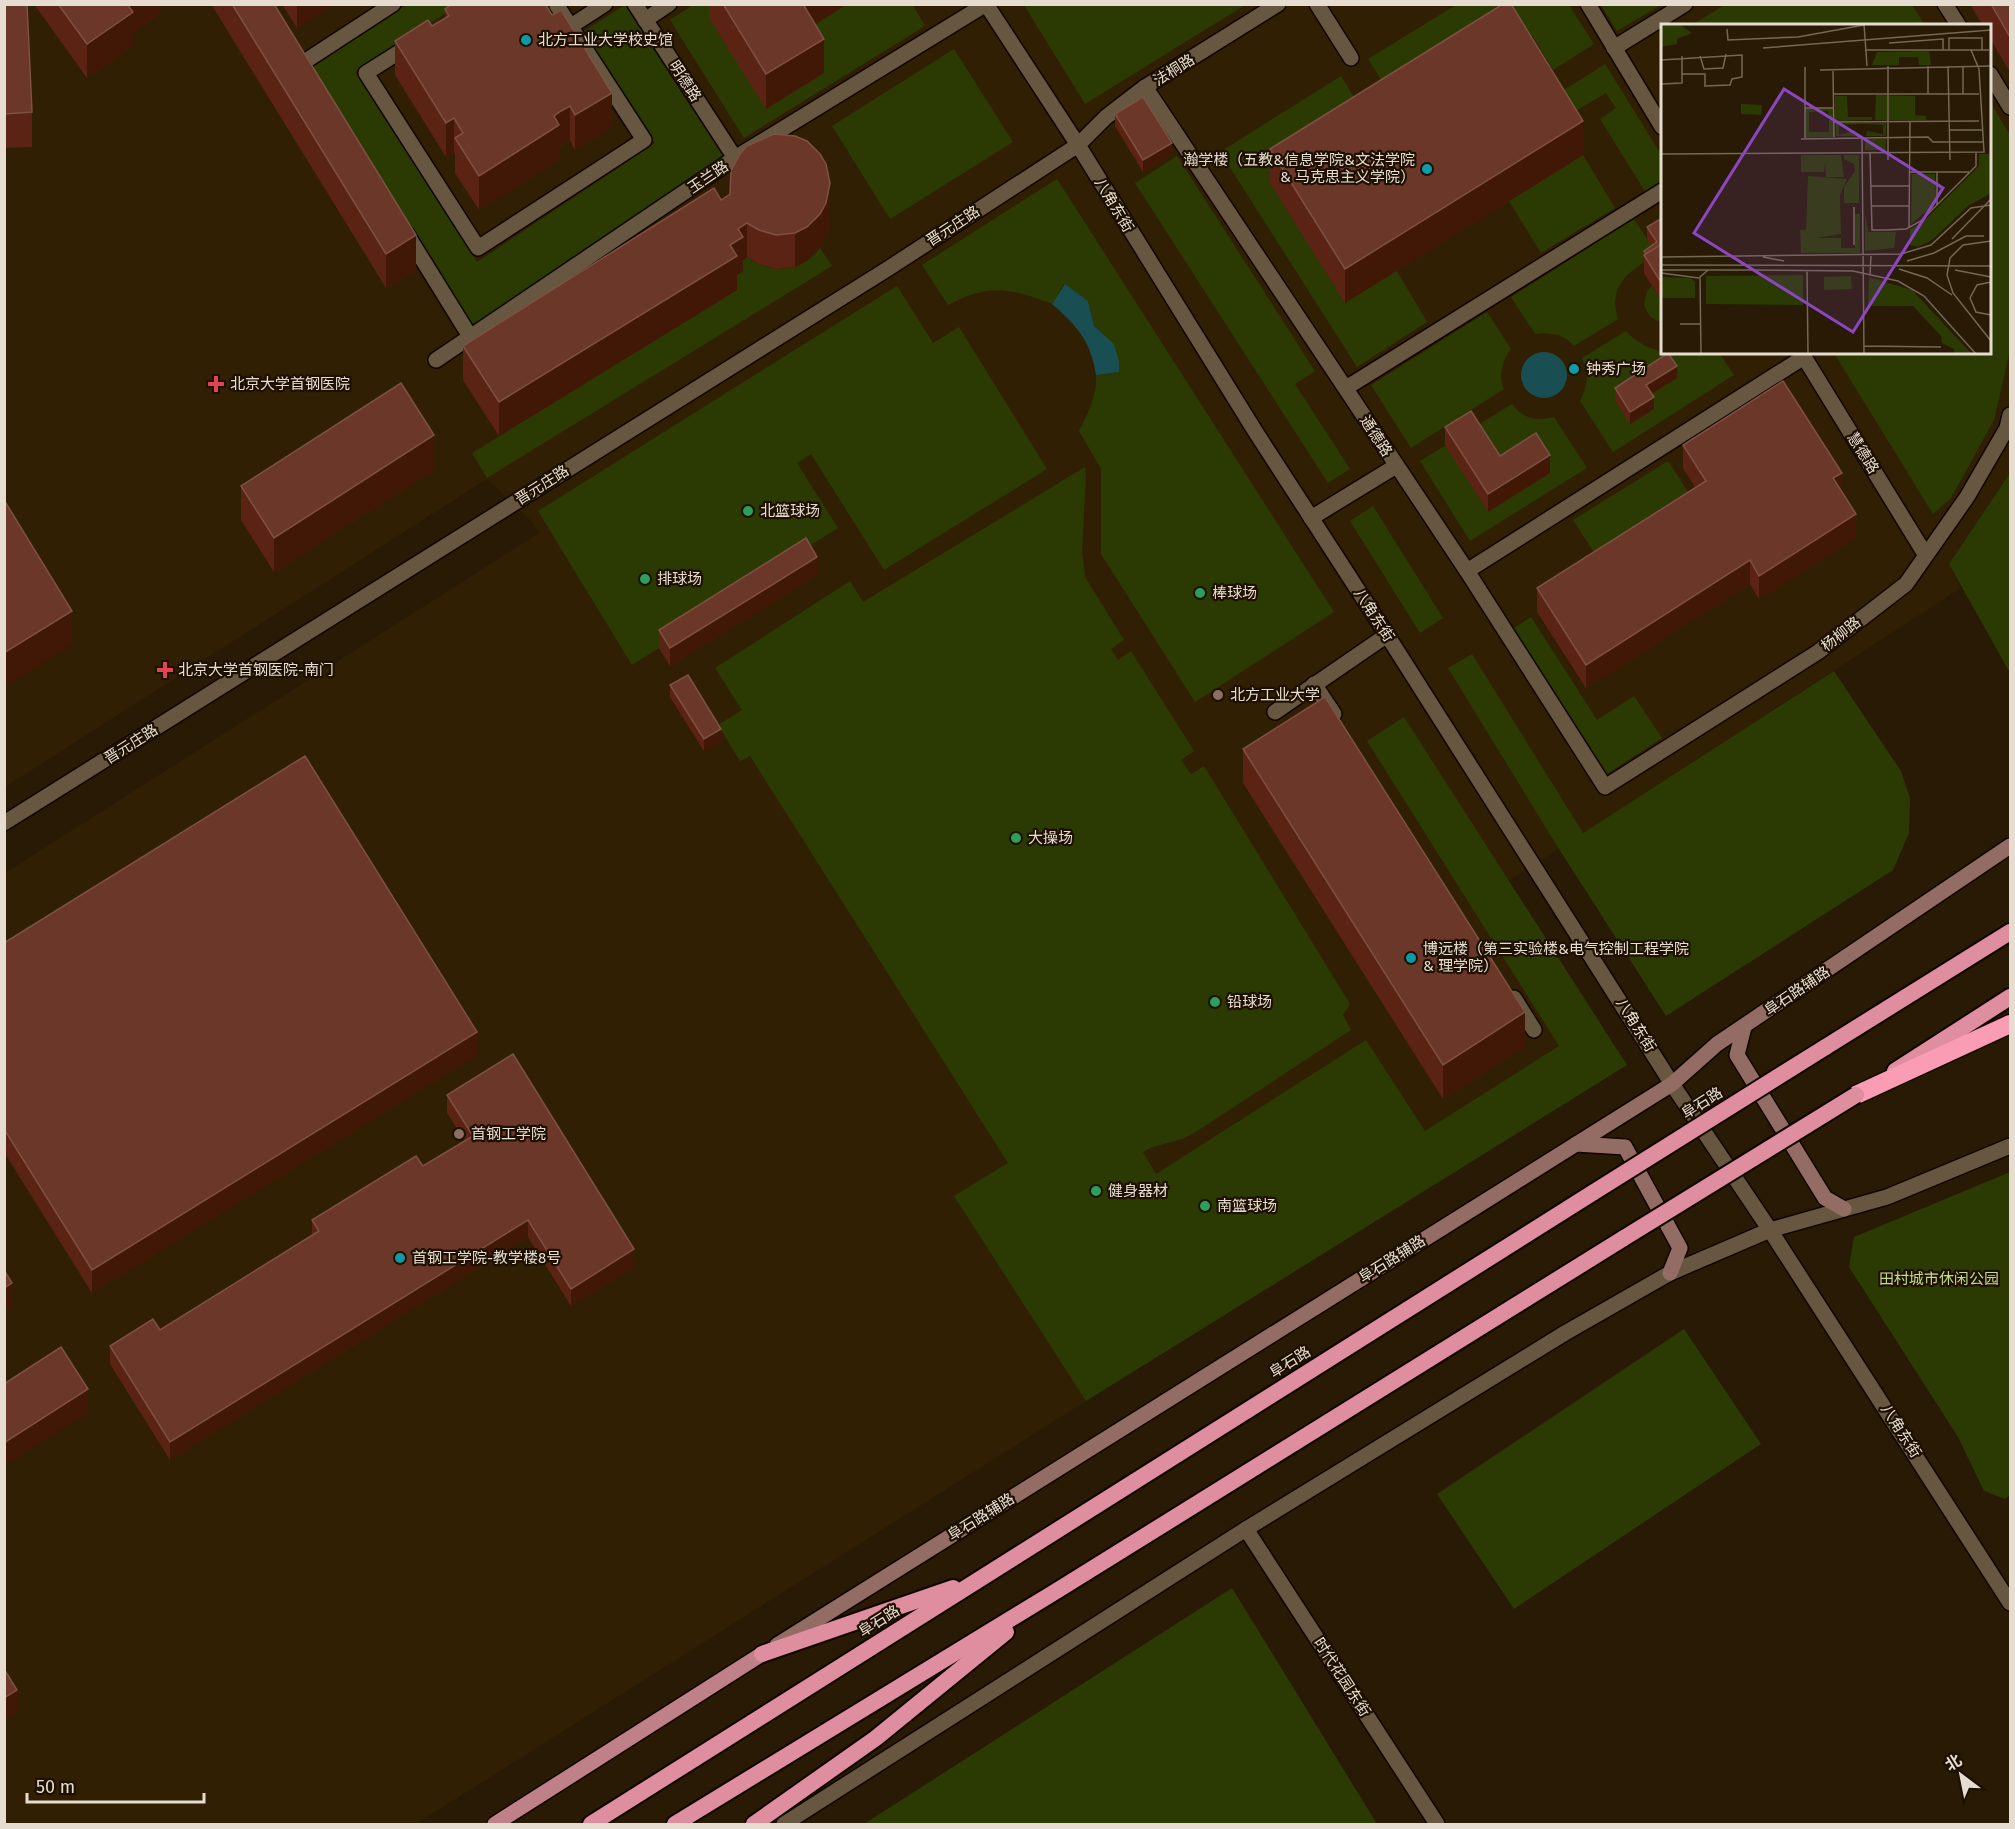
<svg xmlns="http://www.w3.org/2000/svg" width="2015" height="1829" viewBox="0 0 2015 1829" font-family="'Fira Sans','Noto Sans SC',sans-serif">
<style>
.built{fill:#311f03;fill-rule:evenodd}
.green{fill:#2b3a02}
.water{fill:#194f52}
.lines{fill:none;stroke-linecap:round;stroke-linejoin:round}
.minor-casing{stroke:#100500;stroke-width:18}
.tertiary-casing{stroke:#100500;stroke-width:18}
.secondary-casing{stroke:#100500;stroke-width:18}
.primary-casing{stroke:#100500;stroke-width:18}
.trunk-casing{stroke:#100500;stroke-width:20}
.motorway-casing{stroke:#100500;stroke-width:21}
.minor{stroke:#675741;stroke-width:15}
.tertiary{stroke:#675741;stroke-width:15}
.secondary{stroke:#936c64;stroke-width:15}
.primary{stroke:#c08087;stroke-width:15}
.trunk{stroke:#de8e9e;stroke-width:16}
.motorway{stroke:#fb9cb5;stroke-width:18}
.trunk-bridge-casing{stroke:#100500;stroke-width:20;stroke-linecap:butt}
.trunk-bridge{stroke:#de8e9e;stroke-width:16}
.wall{fill:#5b2314}
.shaded-wall{fill:#411706}
.building{fill:#6a3728;stroke:#7e5143;stroke-width:1.5}
.culture-dot{fill:#0f9aa8;stroke:#1e1000;stroke-width:2}
.health-dot{fill:#e0444e;stroke:#1e1000;stroke-width:2}
.leisure-dot{fill:#2e9e5b;stroke:#1e1000;stroke-width:2}
.education-dot{fill:#8d6e63;stroke:#1e1000;stroke-width:2}
.labels{text-anchor:middle;stroke-width:4.5;stroke-linejoin:round;paint-order:stroke}
.poi-label{font-size:15px;fill:#e6ddd0;stroke:#1e1000;text-anchor:start}
.street-label{font-size:15px;fill:#e6ddd0;stroke:#1e1000}
.park-label{font-size:15px;fill:#c0de82;stroke:#1e1000}
.inset-road{fill:none;stroke:#746856;stroke-width:1.5}
.view{fill:#8b47c2;fill-opacity:0.15;stroke:#8b47c2;stroke-width:3}
.inset-edge{fill:none;stroke:#e6ddd0;stroke-width:3}
</style>
<rect width="100%" height="100%" fill="#281a05"/>
<!-- built -->
<path class="built" d="M5,5h2005v468l-61,91 12,24 -452,293 118,184 -541,336 -670,423h-411v-951l534,-340 -7,-11 -45,-43 -482,308zM1662,26h328v326h-328z"/>
<!-- green -->
<g class="green">
<polygon points="406,5 458,5 355,72 477,262 655,143 584,31 625,5 725,156 472,327 310,65"/>
<polygon points="693,5 731,5 800,34 846,5 913,5 925,26 744,138 670,20"/>
<polygon points="1024,5 1245,5 1085,104"/>
<polygon points="1456,5 1569,5 1594,44 1553,70 1532,35 1397,105 1368,59"/>
<polygon points="1601,5 1661,5 1617,31"/>
<polygon points="1725,5 1912,5 1925,25 1691,25"/>
<polygon points="954,49 1013,142 890,219 832,126"/>
<polygon points="1605,64 1662,156 1662,182 1646,193 1600,119 1616,108 1606,93 1574,112 1561,92"/>
<polygon points="1341,76 1369,122 1397,271 1427,322 1357,367 1220,152"/>
<polygon points="1990,102 2010,135 2010,350 1994,420 1951,498 1933,514 1834,353 1990,352"/>
<polygon points="1583,155 1615,208 1541,253 1509,201"/>
<polygon points="1177,156 1315,371 1295,384 1350,469 1328,483 1135,183"/>
<path d="M1057,179l277,433 -139,90 -94,-148v-85l-22,-38c9,-18 18,-35 17,-56l23,-3 -5,-28 -20,-18 -6,-25 -24,-17 -12,20c-42,-16 -63,-21 -104,1l-26,-40z"/>
<path d="M1634,219l23,35c-25,16 -50,29 -39,65l-44,27c-10,-12 -25,-14 -39,-12l-24,-37z"/>
<path d="M820,248l12,18 -345,212 -15,-25 265,-163 -7,-11 8,-16 9,-6c24,18 55,15 73,-9z"/>
<polygon points="897,286 933,343 959,327 1047,469 884,570 811,454 797,463 838,528 803,550 727,605 632,665 538,511"/>
<path d="M1652,286l10,16v20c-10,-1 -15,-9 -18,-18l3,-13z"/>
<path d="M1487,312l24,37c-9,11 -13,28 -7,40l-93,59 -40,-63z"/>
<path d="M1626,331c25,28 59,22 93,22l15,22 -121,77 -33,-51c8,-16 9,-27 2,-43z"/>
<path d="M1512,404c11,15 25,17 42,13l33,51 -117,73 -50,-80z"/>
<polygon points="1668,461 1694,501 1599,560 1573,520"/>
<path d="M1085,467l1,9 -4,75 3,26 39,63 -13,9 7,11 13,-9 63,100 -13,9 10,14 13,-8 146,238 -7,11 8,15 -146,96c-7,4 -14,9 -21,12 -15,6 -28,6 -41,14l13,22 210,-134 59,91 134,-85 -192,-305 37,-24 223,348 -541,336 -132,-205 54,-33 -258,-407 -10,5 -22,-36 24,-15 -27,-42 135,-87 13,21z"/>
<polygon points="2010,473 2010,673 1949,564"/>
<polygon points="1373,506 1443,618 1420,633 1350,521"/>
<polygon points="1531,617 1597,720 1634,696 1662,738 1607,774 1514,628"/>
<polygon points="1472,654 1583,833 1834,671 1901,771 1910,798 1909,833 1893,870 1666,1016 1559,849 1448,668"/>
<polygon points="2010,1172 2010,1495 2005,1499 1984,1491 1958,1437 1849,1267 1854,1237"/>
<polygon points="1684,1329 1761,1444 1514,1609 1437,1494"/>
<polygon points="1232,1588 1377,1824 864,1824"/>
</g>
<!-- water -->
<g class="water">
<path d="M1065,284l23,17 6,25 20,18 5,17v11l-23,3c-5,-34 -19,-49 -44,-71z"/>
<circle cx="1544" cy="375" r="23"/>
</g>
<g class="lines">
<!-- minor casing -->
<g class="minor-casing">
<g id="minor">
<polyline points="635,4 735,158"/>
<polyline points="986,4 1078,145 1106,117 1145,87 1278,4"/>
<polyline points="1317,4 1351,58"/>
<polyline points="1588,4 1662,127"/>
<polyline points="1945,4 1959,26"/>
<polyline points="645,20 669,4"/>
<polyline points="571,26 605,4"/>
<polyline points="412,44 366,73 478,248 644,140 556,4"/>
<polyline points="1614,48 1685,4"/>
<polyline points="301,64 393,4"/>
<polyline points="1990,74 2010,107"/>
<polyline points="1145,87 1467,571 1605,787 1818,652 1906,584 1967,497 2007,428 2010,415"/>
<polyline points="406,233 471,338"/>
<polyline points="1801,352 1925,554"/>
<polyline points="436,360 735,158 986,4"/>
<polyline points="1346,388 1662,191"/>
<polyline points="1311,518 1396,466"/>
<polyline points="1467,571 1804,357"/>
<polyline points="1314,684 1334,714"/>
<polyline points="1275,712 1387,635"/>
<polyline points="1514,998 1534,1030"/>
</g>
</g>
<!-- tertiary casing -->
<g class="tertiary-casing">
<g id="tertiary">
<polyline points="4,823 889,268 1078,145 1255,431 1387,635 1672,1084 1770,1230 2010,1603"/>
<polyline points="1246,1529 1437,1824"/>
<polyline points="784,1824 1246,1529 1565,1333 1670,1273 1770,1230 1887,1197 2010,1146"/>
</g>
</g>
<!-- secondary casing -->
<g class="secondary-casing">
<g id="secondary">
<polyline points="1744,1027 1737,1055 1825,1198 1844,1209"/>
<polyline points="1576,1144 1625,1147 1680,1248 1670,1273"/>
<polyline points="777,1645 1672,1084 1717,1044 2010,846"/>
</g>
</g>
<!-- primary casing -->
<g class="primary-casing">
<polyline id="primary" points="495,1824 762,1654"/>
</g>
<!-- trunk casing -->
<g class="trunk-casing">
<g id="trunk">
<polyline points="1824,1048 2010,932"/>
<polyline points="1895,1071 2010,997"/>
<polyline points="762,1654 953,1588"/>
<polyline points="591,1824 1594,1192"/>
<polyline points="675,1824 1058,1590 1624,1238"/>
<polyline points="754,1824 876,1738 1006,1632"/>
</g>
</g>
<!-- motorway casing -->
<g class="motorway-casing">
<polyline id="motorway" points="1856,1095 2010,1024"/>
</g>
<!-- minor -->
<use href="#minor" class="minor"/>
<!-- tertiary -->
<use href="#tertiary" class="tertiary"/>
<!-- secondary -->
<use href="#secondary" class="secondary"/>
<!-- primary -->
<use href="#primary" class="primary"/>
<!-- trunk -->
<use href="#trunk" class="trunk"/>
<!-- motorway -->
<use href="#motorway" class="motorway"/>
<!-- trunk-bridge casing -->
<g class="trunk-bridge-casing">
<g id="trunk-bridge">
<polyline points="1594,1192 1824,1048"/>
<polyline points="1624,1238 1856,1095"/>
</g>
</g>
<!-- trunk-bridge -->
<use href="#trunk-bridge" class="trunk-bridge"/>
</g>
<!-- wall -->
<g class="wall">
<polygon points="4,4 32,112 32,147 4,148"/>
<polygon points="34,4 160,4 160,13 133,33 133,46 87,78"/>
<polygon points="211,4 274,4 416,270 386,288"/>
<polygon points="282,4 334,4 297,28"/>
<polygon points="550,4 550,12 612,127 575,150 570,140 561,146 559,147 559,160 479,210 455,173 455,155 454,152 446,157 395,75 395,41 432,26 445,19 445,9"/>
<polygon points="709,4 846,4 815,24 824,73 766,109 709,18"/>
<polygon points="1970,4 2010,4 2010,72 1989,37 1989,26 1983,26"/>
<polygon points="1115,114 1172,154 1143,172 1115,126"/>
<polygon points="1270,149 1583,155 1345,303 1270,183"/>
<polygon points="721,200 830,218 826,237 820,248 807,261 795,267 776,269 759,264 747,257 743,260 743,271 737,275 737,290 499,436 463,380 463,346"/>
<polygon points="1662,218 1662,302 1644,273 1644,251 1651,246 1647,239 1647,227"/>
<polygon points="1677,378 1651,394 1654,409 1630,424 1615,400 1615,388"/>
<polygon points="1445,427 1500,456 1550,473 1488,512 1445,445"/>
<polygon points="1683,445 1842,492 1856,538 1759,599 1750,584 1586,688 1537,612 1537,588 1695,487 1683,468"/>
<polygon points="434,470 274,572 241,520 241,486"/>
<polygon points="817,575 670,666 659,648 659,630"/>
<polygon points="670,685 721,741 704,751 670,697"/>
<polygon points="1243,749 1525,1047 1443,1099 1243,783"/>
<polygon points="4,943 477,1055 92,1293 4,1152"/>
<polygon points="447,1095 634,1267 571,1306 528,1237 170,1460 110,1364 110,1346 160,1330 312,1235 312,1220 423,1166 465,1141 447,1113"/>
</g>
<!-- shaded-wall -->
<g class="shaded-wall">
<polygon points="126,4 160,4 160,13 133,33 133,46 87,78 87,44"/>
<polygon points="297,4 334,4 297,28"/>
<polygon points="541,4 550,4 550,27"/>
<polygon points="800,4 846,4 800,34"/>
<polygon points="824,39 824,73 766,109 766,74"/>
<polygon points="612,93 612,127 575,150 575,115"/>
<polygon points="570,106 570,140 559,147 559,160 479,210 479,176 554,116"/>
<polygon points="454,118 454,152 446,157 446,123"/>
<polygon points="1583,121 1583,155 1345,303 1345,269"/>
<polygon points="1172,143 1172,154 1143,172 1143,160"/>
<polygon points="830,183 830,218 826,237 820,248 807,261 795,267 795,233"/>
<polygon points="747,223 747,257 743,260 743,271 737,275 737,290 499,436 499,402 738,229"/>
<polygon points="416,235 416,270 386,288 386,254"/>
<polygon points="1677,366 1677,378 1646,397 1646,385"/>
<polygon points="1654,397 1654,409 1630,424 1630,412"/>
<polygon points="434,435 434,470 274,572 274,538"/>
<polygon points="1550,455 1550,473 1488,512 1488,494"/>
<polygon points="1842,473 1842,496 1833,478"/>
<polygon points="1856,514 1856,538 1759,599 1759,576"/>
<polygon points="817,557 817,575 670,666 670,648"/>
<polygon points="1750,560 1750,584 1586,688 1586,665"/>
<polygon points="72,611 72,645 4,687 4,653"/>
<polygon points="721,729 721,741 704,751 704,739"/>
<polygon points="1525,1012 1525,1047 1443,1099 1443,1065"/>
<polygon points="477,1032 477,1055 92,1293 92,1270"/>
<polygon points="528,1220 528,1237 170,1460 170,1442"/>
<polygon points="634,1249 634,1267 571,1306 571,1289"/>
<polygon points="12,1283 12,1306 4,1311 4,1288"/>
<polygon points="88,1389 88,1413 4,1466 4,1443"/>
<polygon points="17,1690 17,1714 4,1721 4,1698"/>
</g>
<!-- building -->
<g class="building">
<polygon points="4,4 27,4 32,112 4,114"/>
<polygon points="58,4 127,4 133,12 87,44"/>
<polygon points="232,4 274,4 416,235 386,254"/>
<polygon points="452,4 545,4 552,15 561,10 612,93 575,115 570,106 561,111 554,116 559,125 479,176 455,138 463,133 454,118 446,123 395,41 428,20 432,26 449,16 445,9"/>
<polygon points="723,4 803,4 824,39 766,74"/>
<polygon points="1503,4 1511,4 1583,121 1345,269 1270,149"/>
<polygon points="1991,4 2010,4 2010,37"/>
<polygon points="1143,97 1172,143 1143,160 1115,114"/>
<polygon points="774,134 795,136 807,141 820,154 826,164 830,183 826,203 820,214 807,227 795,233 776,235 759,230 747,223 738,229 743,237 730,245 737,256 499,402 463,346 714,188 721,200 730,194 731,171 740,154 747,146"/>
<polygon points="1662,218 1662,244 1646,254 1644,251 1657,242 1647,227"/>
<polygon points="1662,244 1662,284 1644,255"/>
<polygon points="1668,353 1677,366 1646,385 1654,397 1630,412 1615,388"/>
<polygon points="1783,381 1842,473 1833,478 1856,514 1759,576 1750,560 1586,665 1537,588 1706,481 1683,445"/>
<polygon points="401,383 434,435 274,538 241,486"/>
<polygon points="1471,411 1500,456 1536,433 1550,455 1488,494 1445,427"/>
<polygon points="4,500 72,611 4,653"/>
<polygon points="806,538 817,557 670,648 659,630"/>
<polygon points="688,675 721,729 704,739 670,685"/>
<polygon points="1325,697 1525,1012 1443,1065 1243,749"/>
<polygon points="305,756 477,1032 92,1270 4,1129 4,943"/>
<polygon points="513,1054 634,1249 571,1289 528,1220 170,1442 110,1346 153,1319 160,1330 319,1231 312,1220 416,1156 423,1166 473,1136 447,1095"/>
<polygon points="4,1270 12,1283 4,1288"/>
<polygon points="61,1347 88,1389 4,1443 4,1384"/>
<polygon points="4,1669 17,1690 4,1698"/>
</g>
<!-- markers -->
<g class="culture-dot">
<circle cx="526" cy="40" r="6"/>
<circle cx="1427" cy="169" r="6"/>
<circle cx="1574" cy="369" r="6"/>
<circle cx="1411" cy="958" r="6"/>
<circle cx="400" cy="1258" r="6"/>
</g>
<g class="health-dot">
<path d="M213 375h6v6h6v6h-6v6h-6v-6h-6v-6h6z"/>
<path d="M162 661h6v6h6v6h-6v6h-6v-6h-6v-6h6z"/>
</g>
<g class="leisure-dot">
<circle cx="748" cy="511" r="6"/>
<circle cx="645" cy="579" r="6"/>
<circle cx="1200" cy="593" r="6"/>
<circle cx="1016" cy="838" r="6"/>
<circle cx="1215" cy="1002" r="6"/>
<circle cx="1096" cy="1191" r="6"/>
<circle cx="1205" cy="1206" r="6"/>
</g>
<g class="education-dot">
<circle cx="1218" cy="695" r="6"/>
<circle cx="459" cy="1134" r="6"/>
</g>
<g class="labels">
<!-- poi labels -->
<g class="poi-label">
<text x="538" y="45">北方工业大学校史馆</text>
<text x="1415" y="165" text-anchor="end">瀚学楼（五教&amp;信息学院&amp;文法学院<tspan x="1415" dy="17">&amp; 马克思主义学院）</tspan></text>
<text x="1586" y="374">钟秀广场</text>
<text x="230" y="389">北京大学首钢医院</text>
<text x="760" y="516">北篮球场</text>
<text x="657" y="584">排球场</text>
<text x="1212" y="598">棒球场</text>
<text x="178" y="675">北京大学首钢医院-南门</text>
<text x="1230" y="700">北方工业大学</text>
<text x="1028" y="843">大操场</text>
<text x="1423" y="954">博远楼（第三实验楼&amp;电气控制工程学院<tspan x="1423" dy="17">&amp; 理学院）</tspan></text>
<text x="1227" y="1007">铅球场</text>
<text x="471" y="1139">首钢工学院</text>
<text x="1108" y="1196">健身器材</text>
<text x="1217" y="1211">南篮球场</text>
<text x="412" y="1263">首钢工学院-教学楼8号</text>
</g>
<!-- street labels -->
<g class="street-label">
<text transform="translate(1174 70) rotate(-32)" y="5">法桐路</text>
<text transform="translate(685 81) rotate(57)" y="5">明德路</text>
<text transform="translate(708 177) rotate(-34)" y="5">玉兰路</text>
<text transform="translate(1114 205) rotate(59)" y="5">八角东街</text>
<text transform="translate(953 226) rotate(-33)" y="5">晋元庄路</text>
<text transform="translate(1376 436) rotate(57)" y="5">通德路</text>
<text transform="translate(1863 453) rotate(58)" y="5">慧德路</text>
<text transform="translate(542 485) rotate(-32)" y="5">晋元庄路</text>
<text transform="translate(1374 615) rotate(57)" y="5">八角东街</text>
<text transform="translate(1841 634) rotate(-38)" y="5">杨柳路</text>
<text transform="translate(131 744) rotate(-32)" y="5">晋元庄路</text>
<text transform="translate(1797 991) rotate(-34)" y="5">阜石路辅路</text>
<text transform="translate(1636 1025) rotate(58)" y="5">八角东街</text>
<text transform="translate(1702 1103) rotate(-32)" y="5">阜石路</text>
<text transform="translate(1392 1259) rotate(-32)" y="5">阜石路辅路</text>
<text transform="translate(1290 1362) rotate(-32)" y="5">阜石路</text>
<text transform="translate(1901 1431) rotate(57)" y="5">八角东街</text>
<text transform="translate(981 1517) rotate(-32)" y="5">阜石路辅路</text>
<text transform="translate(879 1621) rotate(-32)" y="5">阜石路</text>
<text transform="translate(1342 1677) rotate(57)" y="5">时代花园东街</text>
</g>
<!-- park labels -->
<g class="park-label">
<text x="1939" y="1284">田村城市休闲公园</text>
</g>
</g>
<!-- overview -->
<g transform="translate(1661 24)">
<rect width="330" height="330" fill="#281a05"/>
<path d="M0,0h18l13,9 -15,6v5l-16,3zM268,27l2,14h-12l-1,-8h-19v8h-27l5,-13zM215,71l39,1v19l11,1v4h-51zM174,72h12l1,21h24v3l-37,1zM80,80l21,1 -1,10 -20,-1zM144,85h28v8h-4l-1,-6 -19,1v20h20v-12h4l1,17 -29,1zM175,99h50v13h-20l1,-5 16,3v-9l-17,-1 -27,1v10l16,-4 1,5h-20zM204,115h21v11h-21zM318,130h12v39l-23,13 -36,34 -14,7 -8,-2v-16l11,-5 58,-58zM140,131h40l3,22h-18l-1,-13 -1,8h-23zM183,131h15v48h-15v-16l11,-16 -1,-7 -10,-5zM251,150h23l1,29 -25,21zM147,152l39,3 -7,16 1,39 -24,4h24v10h14v-34h5v39h-59l-1,-23h6zM204,189l3,19h28l-2,16 -29,3zM142,251v30l-97,-1v-28zM190,252l1,13 -28,1v-13zM0,253l30,1 4,4v16h-34zM208,253l43,13 60,64h-18v-5l-12,-6 -1,-7 -28,-30h-45z" fill="#2b3a02"/>
<path class="inset-road" d="M203,0l3,42M66,5l1,11 70,-3 66,-12M228,19l54,-4v11M102,24l228,-18M205,26h123M288,26v-12h33v12M39,32l4,13 19,-1 3,-14M0,36l81,-5v22l-10,2 -2,6 -25,1v-12h-23M267,42v28M287,42l2,94M302,42v28M159,46l171,-4M172,47l1,66M0,60l21,-1v-27M172,70h146M144,84h29M173,98l145,-1M288,106h33M144,114v-71M201,114l2,216M140,115l127,-2 5,5h51M209,128l2,78h15l19,-1 15,-8 55,-55v-14M0,130l323,-2 -5,-83 -8,-19M227,136v-94M248,148h60M276,148v33M210,162h38h-7M211,182h37M193,183v38M248,203l1,-106M291,215l39,-40M330,217l-28,4 -13,13 -3,17 6,18 38,48M0,233l240,-3 30,-9 40,-37 20,-3M102,233l21,4M246,237l27,-8 32,-17h18M0,241l330,1M238,245l28,9 25,17M0,246h85M85,246l107,1 45,10 26,15 52,58M146,246l1,84M294,246l36,7M0,249l38,5M209,251l1,-19M330,258l-14,3 -7,13 6,14 15,3M19,300h20M203,322l77,1M40,330l-1,-77 8,-7"/>
<path class="view" d="M123,65l159,99 -90,144 -159,-99z"/>
<rect width="330" height="330" class="inset-edge"/>
</g>
<!-- border -->
<rect width="2015" height="1829" fill="none" stroke="#e6ddd0" stroke-width="12"/>
<!-- north arrow -->
<g transform="translate(1961 1775) rotate(328)" stroke="#1e1000" stroke-width="4.5" paint-order="stroke">
<path d="M0-4.5L10 22L0 15L-10 22Z" fill="#e6ddd0"/>
<text y="-9" font-size="16" font-weight="bold" text-anchor="middle" fill="#e6ddd0">北</text>
</g>
<!-- scale -->
<path d="M27 1793v9h177v-9" fill="none" stroke="#e6ddd0" stroke-width="3"/>
<text x="36" y="1793" font-size="18" fill="#e6ddd0" stroke="#1e1000" stroke-width="4.5" paint-order="stroke">50 m</text>
</svg>
